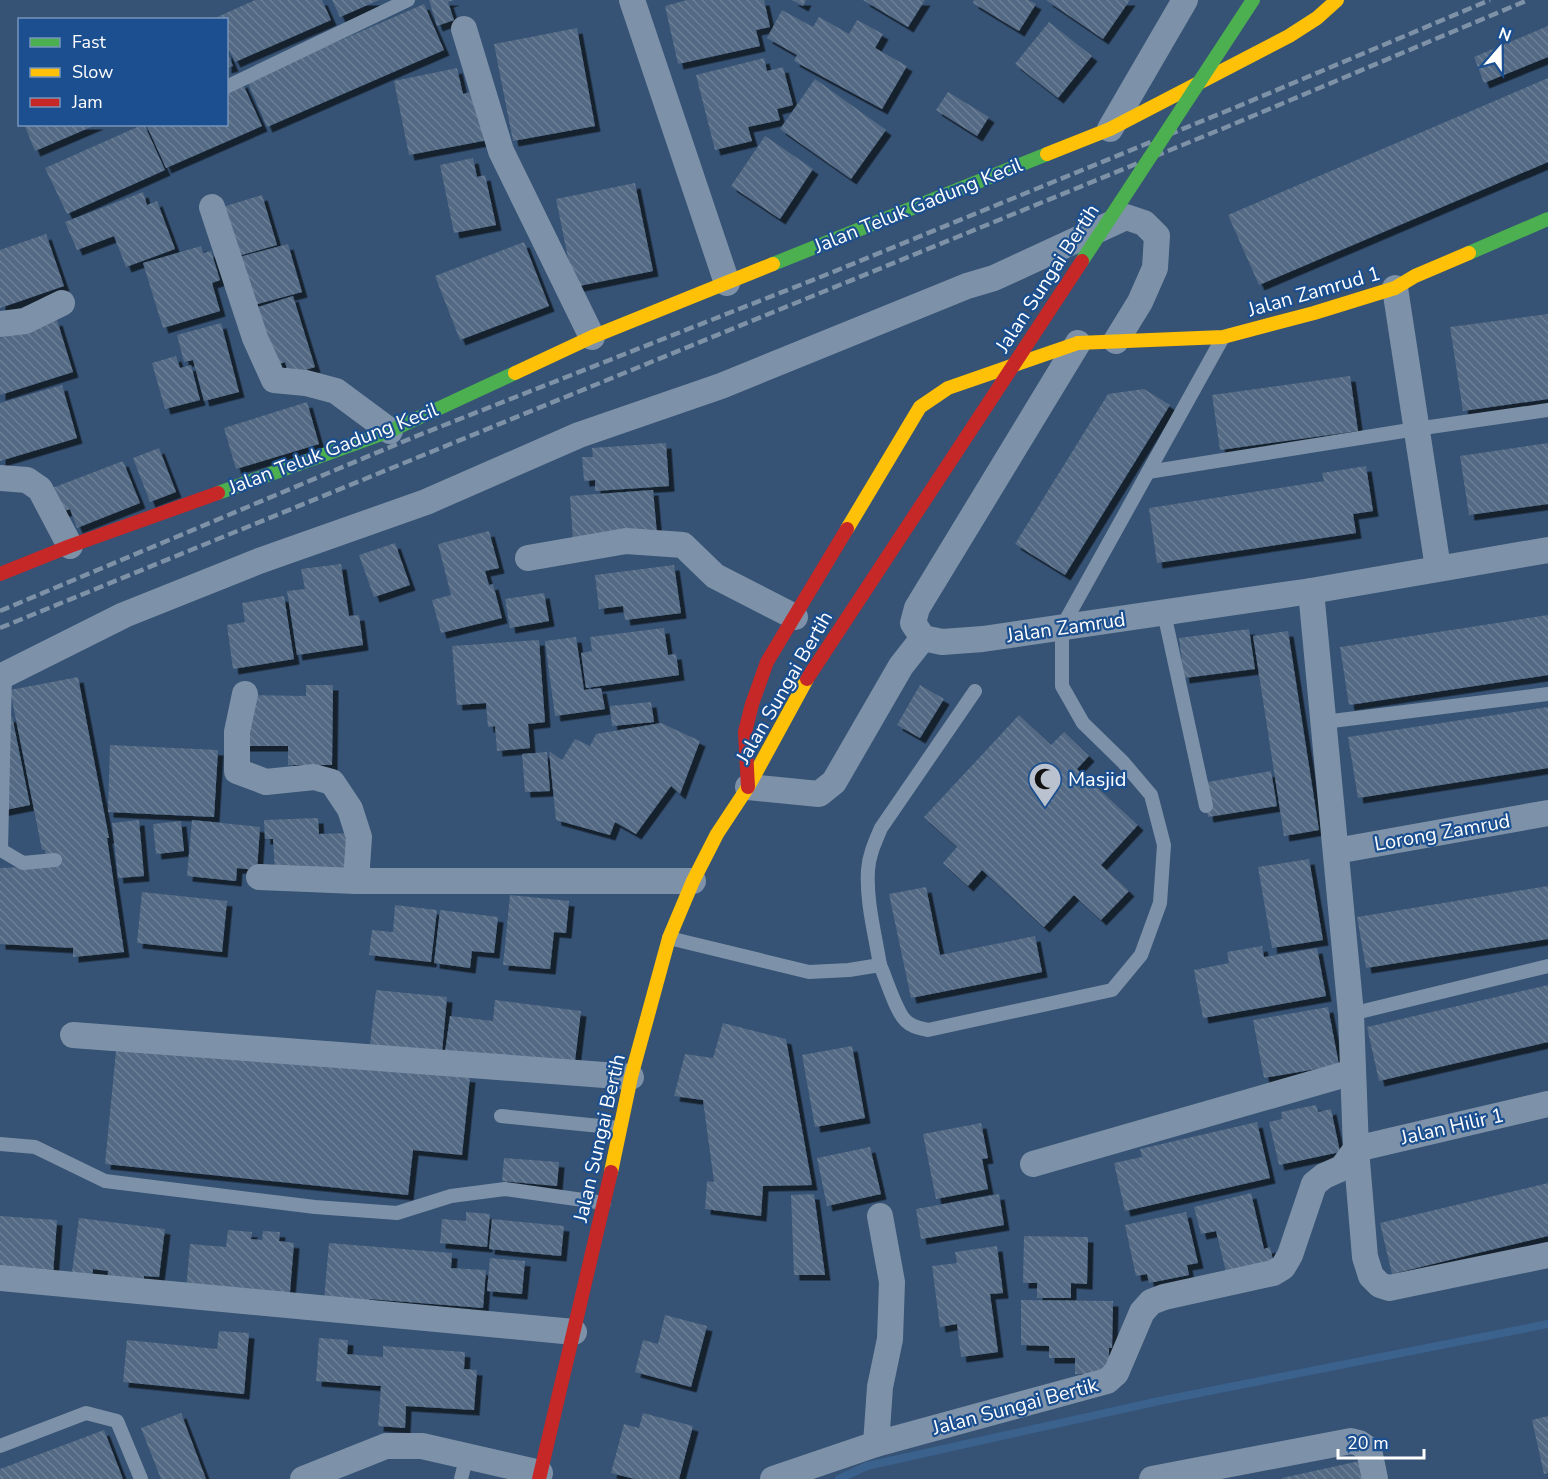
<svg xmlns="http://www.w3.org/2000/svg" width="1548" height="1479" viewBox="0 0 1548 1479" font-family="'Nunito Sans',sans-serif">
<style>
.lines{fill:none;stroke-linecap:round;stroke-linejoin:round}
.stream{stroke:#3b618d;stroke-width:8}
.building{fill:url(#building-back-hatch);filter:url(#shadow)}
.lane{stroke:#7d92a8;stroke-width:14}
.street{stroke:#7d92a8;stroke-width:26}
.fast{stroke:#4caf50;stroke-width:14}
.slow{stroke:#ffc107;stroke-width:14}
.jam{stroke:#c62828;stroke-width:14}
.rail{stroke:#7e92a7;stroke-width:4.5;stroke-dasharray:10 4.5;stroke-linecap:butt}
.fast-bridge{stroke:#4caf50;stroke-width:14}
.jam-bridge{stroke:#c62828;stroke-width:14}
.labels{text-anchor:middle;stroke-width:4.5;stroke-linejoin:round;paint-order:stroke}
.street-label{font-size:20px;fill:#fff;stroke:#1b4f8f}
.poi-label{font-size:20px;fill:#fff;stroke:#1b4f8f;text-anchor:start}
</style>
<defs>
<pattern id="building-back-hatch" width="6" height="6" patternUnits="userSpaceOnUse" patternTransform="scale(1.5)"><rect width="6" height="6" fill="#526984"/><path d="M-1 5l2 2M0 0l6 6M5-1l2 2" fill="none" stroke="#6c8096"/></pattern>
<filter id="shadow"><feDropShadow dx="5.5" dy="5.5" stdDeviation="0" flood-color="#0009"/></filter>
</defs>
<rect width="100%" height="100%" fill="#365274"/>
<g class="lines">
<!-- stream -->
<polyline class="stream" points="839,1479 867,1466 1159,1401 1548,1324"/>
</g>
<!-- building -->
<g class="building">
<polygon points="255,0 322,0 331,20 235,62 226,44 226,20 216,20 215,18"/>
<polygon points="332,0 379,0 340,17"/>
<polygon points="429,0 454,0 448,2 454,20 437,26"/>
<polygon points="687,0 764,0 770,27 756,30 760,46 678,64 665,6"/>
<polygon points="792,0 806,0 803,6"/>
<polygon points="863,0 925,0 908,27"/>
<polygon points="974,0 1028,0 1036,4 1019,31 973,3"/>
<polygon points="1046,0 1130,0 1103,39"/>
<polygon points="424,4 444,50 267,127 247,81"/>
<polygon points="782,10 813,27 819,17 849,34 857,20 883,34 875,48 907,66 882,109 794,61 797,55 767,38"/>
<polygon points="1049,22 1092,56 1058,98 1015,64"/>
<polygon points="1548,26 1548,57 1484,83 1474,57"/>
<polygon points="577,28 595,126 513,141 494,44"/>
<polygon points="226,50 233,66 226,68"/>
<polygon points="764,58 767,71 783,67 793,105 777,109 780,120 748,127 752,141 715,150 696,75"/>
<polygon points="457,68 463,94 477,90 488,140 409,155 394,81"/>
<polygon points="1548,78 1548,162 1259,285 1228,215"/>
<polygon points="815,79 886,130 851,179 780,129"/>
<polygon points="242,82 262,126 166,168 146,124 226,124 226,89"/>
<polygon points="948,92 989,117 977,136 936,110"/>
<polygon points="24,124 98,124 35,151"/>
<polygon points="144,124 165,170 67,214 45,168"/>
<polygon points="765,136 813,169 780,219 731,186"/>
<polygon points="473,158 477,177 485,175 496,225 454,233 440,165"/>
<polygon points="635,183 653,271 574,287 556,199"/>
<polygon points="143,192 147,205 157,201 175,249 126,267 114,236 77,250 65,222"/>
<polygon points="262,195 277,245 231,258 216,209"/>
<polygon points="46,234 64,286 0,308 0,250"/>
<polygon points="524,242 549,306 460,340 435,276"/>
<polygon points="288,244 302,292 250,306 236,258"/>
<polygon points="201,246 203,253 211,251 220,280 212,283 220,311 163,328 143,263"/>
<polygon points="293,296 315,367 289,375 285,362 271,367 252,309"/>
<polygon points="1548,314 1548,399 1463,411 1450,327"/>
<polygon points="57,320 73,372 0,395 0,338"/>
<polygon points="221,323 239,392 204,401 193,360 184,362 177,335"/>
<polygon points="176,356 180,368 191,365 200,400 165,409 152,363"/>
<polygon points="1350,376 1358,431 1220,450 1212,395"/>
<polygon points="62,385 77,438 0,461 0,403"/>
<polygon points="1144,389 1170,405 1065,575 1015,544 1108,394"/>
<polygon points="307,402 319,444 236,469 224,428"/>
<polygon points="666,443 669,486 595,491 595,480 584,481 582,457 593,457 592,448"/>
<polygon points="1548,443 1548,504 1469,515 1460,456"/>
<polygon points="159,448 176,492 150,502 133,458"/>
<polygon points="123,461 140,503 77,528 70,509 57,514 47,490"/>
<polygon points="1366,466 1373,511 1353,514 1356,533 1157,563 1149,508 1324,481 1322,473"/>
<polygon points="653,490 657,534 573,541 570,496"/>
<polygon points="489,531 499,568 485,571 489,585 493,584 502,618 441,633 432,600 451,595 438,544"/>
<polygon points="395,543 410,585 374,597 359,555"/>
<polygon points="341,564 349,616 359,615 363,645 297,655 287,591 305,589 301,569"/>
<polygon points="674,565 681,613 625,620 623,606 599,609 595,575"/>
<polygon points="544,593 549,621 510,628 505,599"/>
<polygon points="284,596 294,659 233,669 227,625 245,622 242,603"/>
<polygon points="1548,615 1548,675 1349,705 1340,647"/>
<polygon points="664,628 668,655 676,654 679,675 586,688 581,653 592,651 590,637"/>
<polygon points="1249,629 1255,669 1184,678 1179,638"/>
<polygon points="1288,631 1319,830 1284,836 1253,636"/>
<polygon points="576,637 584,690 601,688 605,709 555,716 545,641"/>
<polygon points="539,640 545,722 528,724 530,748 497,751 495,726 488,727 486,703 457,705 452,646"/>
<polygon points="78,677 109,838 107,838 124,952 73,957 73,948 0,944 0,868 46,866 45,850 42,850 10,690"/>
<polygon points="306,685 333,685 332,765 288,765 288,746 242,746 242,695 306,696"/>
<polygon points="920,685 944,699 920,738 897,725"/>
<polygon points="651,702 654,722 612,726 610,706"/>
<polygon points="1548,707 1548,768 1358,798 1348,737"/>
<polygon points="1019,715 1051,745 1064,732 1089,756 1077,769 1138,825 1101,865 1129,891 1101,920 1074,895 1044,927 982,870 968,886 943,863 957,847 924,817"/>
<polygon points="12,716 30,805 0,811 0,719"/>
<polygon points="661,723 700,741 680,794 671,786 636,834 615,822 610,835 556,820 549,751 562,760 575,739 590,746 596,734"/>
<polygon points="110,745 218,750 214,817 108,812"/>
<polygon points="547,752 550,791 525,792 522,754"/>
<polygon points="1271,771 1277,806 1208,817 1202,783"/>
<polygon points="318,818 319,834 352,833 353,870 275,873 273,839 265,839 264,820"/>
<polygon points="139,820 144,876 118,878 112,823"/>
<polygon points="192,820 260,827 257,870 237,868 236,881 187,876"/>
<polygon points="181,821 184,851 156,854 153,824"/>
<polygon points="1309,859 1323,940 1272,948 1258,867"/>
<polygon points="1548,886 1548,939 1366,968 1357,917"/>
<polygon points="926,887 940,955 1035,936 1042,972 911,998 889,894"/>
<polygon points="142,892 227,901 222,952 137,943"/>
<polygon points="510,895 569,901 566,933 554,932 550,969 503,965"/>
<polygon points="395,905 437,910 431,962 369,955 372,930 393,932"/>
<polygon points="440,910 498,917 494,953 472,951 470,968 434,963"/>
<polygon points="1262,946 1264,957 1317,948 1326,996 1203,1018 1194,970 1229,963 1227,952"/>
<polygon points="1548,985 1548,1042 1379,1081 1367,1027"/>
<polygon points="376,990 447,997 442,1052 370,1045"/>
<polygon points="495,1000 581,1011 574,1069 445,1052 450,1016 493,1021"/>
<polygon points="1328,1007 1339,1065 1264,1078 1253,1020"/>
<polygon points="723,1023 786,1039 812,1185 763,1186 761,1216 705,1209 707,1181 714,1182 703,1100 674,1096 685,1054 713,1058"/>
<polygon points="117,1041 470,1077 462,1155 413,1150 408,1195 105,1164"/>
<polygon points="852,1046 865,1118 815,1127 802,1055"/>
<polygon points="1316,1105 1318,1112 1331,1109 1340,1152 1279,1165 1269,1122 1282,1119 1281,1112"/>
<polygon points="1257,1122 1270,1178 1125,1211 1114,1163 1142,1157 1140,1149"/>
<polygon points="981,1123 988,1158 982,1159 988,1189 936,1199 923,1134"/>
<polygon points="870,1147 881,1194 827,1206 817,1158"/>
<polygon points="504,1158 559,1162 557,1186 502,1181"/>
<polygon points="1548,1183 1548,1236 1392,1274 1380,1223"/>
<polygon points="1251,1193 1264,1249 1270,1247 1275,1269 1228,1280 1216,1231 1201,1234 1194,1207"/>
<polygon points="814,1194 825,1275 794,1275 791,1195"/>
<polygon points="999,1194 1004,1225 921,1239 916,1209"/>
<polygon points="466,1212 490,1214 487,1247 440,1243 442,1219 466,1221"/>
<polygon points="1186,1212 1198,1263 1187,1265 1189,1275 1149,1283 1147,1274 1136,1276 1125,1225"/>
<polygon points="0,1216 57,1220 53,1275 0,1270"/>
<polygon points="79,1218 165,1229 159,1277 144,1276 143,1289 107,1285 108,1271 93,1269 91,1283 71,1280"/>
<polygon points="492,1219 564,1226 561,1256 489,1249"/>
<polygon points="228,1230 252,1232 251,1239 262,1240 263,1231 280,1232 279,1241 294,1243 289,1304 186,1290 190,1244 226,1247"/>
<polygon points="1024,1236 1088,1237 1087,1284 1071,1283 1071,1298 1037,1298 1037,1283 1023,1283"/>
<polygon points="329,1243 452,1253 451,1268 486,1270 483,1308 370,1299 368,1314 323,1311"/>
<polygon points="997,1246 1003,1293 990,1294 998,1352 961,1357 957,1324 940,1327 932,1266 957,1263 955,1252"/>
<polygon points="490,1258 525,1261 522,1294 487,1291"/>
<polygon points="1021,1300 1113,1301 1112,1348 1109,1348 1109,1374 1075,1374 1075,1358 1049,1358 1049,1346 1021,1345"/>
<polygon points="665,1315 707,1326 691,1387 635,1372 643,1340 658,1344"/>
<polygon points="219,1331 249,1333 244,1394 123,1382 127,1340 217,1349"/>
<polygon points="319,1338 348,1340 347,1354 383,1357 383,1346 465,1352 464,1369 477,1370 474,1410 406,1406 405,1428 378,1426 381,1386 316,1381"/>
<polygon points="181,1413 206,1479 161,1479 141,1428"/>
<polygon points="643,1413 693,1426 679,1479 635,1479 611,1473 624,1424 639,1428"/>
<polygon points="1548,1416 1548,1473 1544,1474 1532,1420"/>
<polygon points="104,1430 123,1479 0,1479 0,1469"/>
<polygon points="1364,1460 1368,1479 1282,1479 1282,1478"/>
</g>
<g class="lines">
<!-- lane -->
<g class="lane">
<polyline points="226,87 408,0"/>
<polyline points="1148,472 1416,429 1548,410"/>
<polyline points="1164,613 1206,806"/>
<polyline points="5,675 1,850 23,863 55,860"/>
<polyline points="1324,722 1548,694"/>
<path d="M669,938l140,34 40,-2 31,-5c6,13 16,47 26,56 6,6 14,7 22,9l184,-40 29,-35 19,-52 4,-58 -13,-50 -28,-33 -40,-39 -21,-37v-59l160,-288"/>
<path d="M880,965c-5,-31 -14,-64 -12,-95 1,-15 7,-28 13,-42l94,-137"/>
<polyline points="1351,1014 1548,966"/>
<polyline points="501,1116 620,1128"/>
<polyline points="0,1144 35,1147 105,1181 315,1207 397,1213 451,1196 505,1189 604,1203"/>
<polyline points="0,1446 86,1413 117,1421 141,1479"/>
<polyline points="461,1479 467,1455"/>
</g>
<!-- street -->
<g class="street">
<polyline points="632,0 727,283"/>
<polyline points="464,29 501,151 592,337"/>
<polyline points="1110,129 1185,0"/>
<polyline points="212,207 255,338 274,380 306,383 336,391 390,431"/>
<polyline points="1395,288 1438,568"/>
<polyline points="0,324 25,321 62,303"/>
<polyline points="1078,343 917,608 913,623 923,638 942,642 983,639 1311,591 1548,550"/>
<polyline points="0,478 27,480 40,489 70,546"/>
<polyline points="528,558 626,541 683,545 715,576 795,617"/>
<polyline points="1311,591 1351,1014 1356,1149 1365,1257 1371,1276 1380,1285 1389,1288 1548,1255"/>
<polyline points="0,677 124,615 259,561 426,502 579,435 721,386 967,286 994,278 1126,217 1144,223 1157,236 1155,268 1140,302 1116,341"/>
<polyline points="245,694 237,732 237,771 266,782 314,777 332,782 350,809 359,837 356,881"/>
<polyline points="748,787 819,794 834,782 901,666 923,638"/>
<polyline points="1336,851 1548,813"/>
<polyline points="259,877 356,881 693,881"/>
<polyline points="73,1035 631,1077"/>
<polyline points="1356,1149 1548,1104"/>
<polyline points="1033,1164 1353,1072"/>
<polyline points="0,1278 574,1332"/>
<polyline points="876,1444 880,1387 890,1339 892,1282 880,1216"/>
<polyline points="303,1479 386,1446 422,1446 540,1473"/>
<polyline points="773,1479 876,1444 1107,1381 1116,1373 1142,1312 1151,1302 1164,1297 1273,1273 1283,1267 1290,1255 1314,1184 1324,1176 1342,1168 1356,1149"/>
<polyline points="1152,1479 1351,1441 1359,1443 1369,1450 1375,1479"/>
</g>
<!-- fast -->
<g class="fast">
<polyline points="1469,253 1548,219"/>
<polyline points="773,264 1047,154"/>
<polyline points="218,493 390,431 515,373"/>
</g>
<!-- slow -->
<g class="slow">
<polyline points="1047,154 1110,129 1289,36 1317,18 1337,0"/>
<polyline points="1078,343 1223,337 1314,313 1395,288 1415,276 1469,253"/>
<polyline points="515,373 592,337 773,264"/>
<polyline points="847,529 920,407 948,388 1078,343"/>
<polyline points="611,1172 631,1077 669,938 693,881 717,834 748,787 807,679"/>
</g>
<!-- jam -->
<g class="jam">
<polyline points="0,574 70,546 218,493"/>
<polyline points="748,787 745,732 752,704 767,662 847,529"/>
<polyline points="539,1479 611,1172"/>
</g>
<!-- rail -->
<g class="rail">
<polyline points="0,611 414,437 823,276 1234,108 1490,0"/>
<polyline points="0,628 1229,126 1528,0"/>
</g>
<!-- fast-bridge -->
<polyline class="fast-bridge" points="1082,261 1253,0"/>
<!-- jam-bridge -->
<polyline class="jam-bridge" points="807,679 1082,261"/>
</g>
<!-- icons -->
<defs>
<g id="mosque-pin" transform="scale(1.725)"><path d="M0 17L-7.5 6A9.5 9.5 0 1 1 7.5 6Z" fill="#b9c2ce" stroke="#1b4f8f"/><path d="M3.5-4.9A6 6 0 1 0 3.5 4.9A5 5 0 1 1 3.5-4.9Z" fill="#111"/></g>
</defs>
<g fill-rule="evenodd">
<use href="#mosque-pin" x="1045" y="779"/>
</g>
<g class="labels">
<!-- street labels -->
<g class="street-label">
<text transform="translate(918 205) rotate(-22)" y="7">Jalan Teluk Gadung Kecil</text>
<text transform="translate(1047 278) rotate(-57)" y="7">Jalan Sungai Bertih</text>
<text transform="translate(1314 291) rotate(-16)" y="7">Jalan Zamrud 1</text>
<text transform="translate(333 448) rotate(-21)" y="7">Jalan Teluk Gadung Kecil</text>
<text transform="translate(1066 627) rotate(-8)" y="7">Jalan Zamrud</text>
<text transform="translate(784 687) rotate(-60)" y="7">Jalan Sungai Bertih</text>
<text transform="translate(1442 832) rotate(-10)" y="7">Lorong Zamrud</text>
<text transform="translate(1452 1126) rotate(-13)" y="7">Jalan Hilir 1</text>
<text transform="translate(599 1138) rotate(-77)" y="7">Jalan Sungai Bertih</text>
<text transform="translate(1015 1406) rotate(-15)" y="7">Jalan Sungai Bertik</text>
</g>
<!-- poi labels -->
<g class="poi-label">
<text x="1068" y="786">Masjid</text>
</g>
</g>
<!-- legend -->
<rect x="18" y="18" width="210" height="108" fill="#1b4f8f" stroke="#7695bc" stroke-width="1.5"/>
<rect x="30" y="38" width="30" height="9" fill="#4caf50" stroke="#7695bc" stroke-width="1.5"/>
<text x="72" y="48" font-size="18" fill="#ffffff">Fast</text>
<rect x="30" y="68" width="30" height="9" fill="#ffc107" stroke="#7695bc" stroke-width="1.5"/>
<text x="72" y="78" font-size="18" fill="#ffffff">Slow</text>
<rect x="30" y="98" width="30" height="9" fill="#c62828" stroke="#7695bc" stroke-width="1.5"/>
<text x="72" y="108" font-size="18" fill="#ffffff">Jam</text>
<!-- north arrow -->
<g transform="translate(1500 48) rotate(20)" stroke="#1b4f8f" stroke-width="4.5" paint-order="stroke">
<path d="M0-4.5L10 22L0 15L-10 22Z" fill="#ffffff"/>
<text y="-9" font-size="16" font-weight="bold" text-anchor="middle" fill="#ffffff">N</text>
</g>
<!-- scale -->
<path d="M1338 1449v9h86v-9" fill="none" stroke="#ffffff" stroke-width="3"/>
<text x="1347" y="1449" font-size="18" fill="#ffffff" stroke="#1b4f8f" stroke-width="4.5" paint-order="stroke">20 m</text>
</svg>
